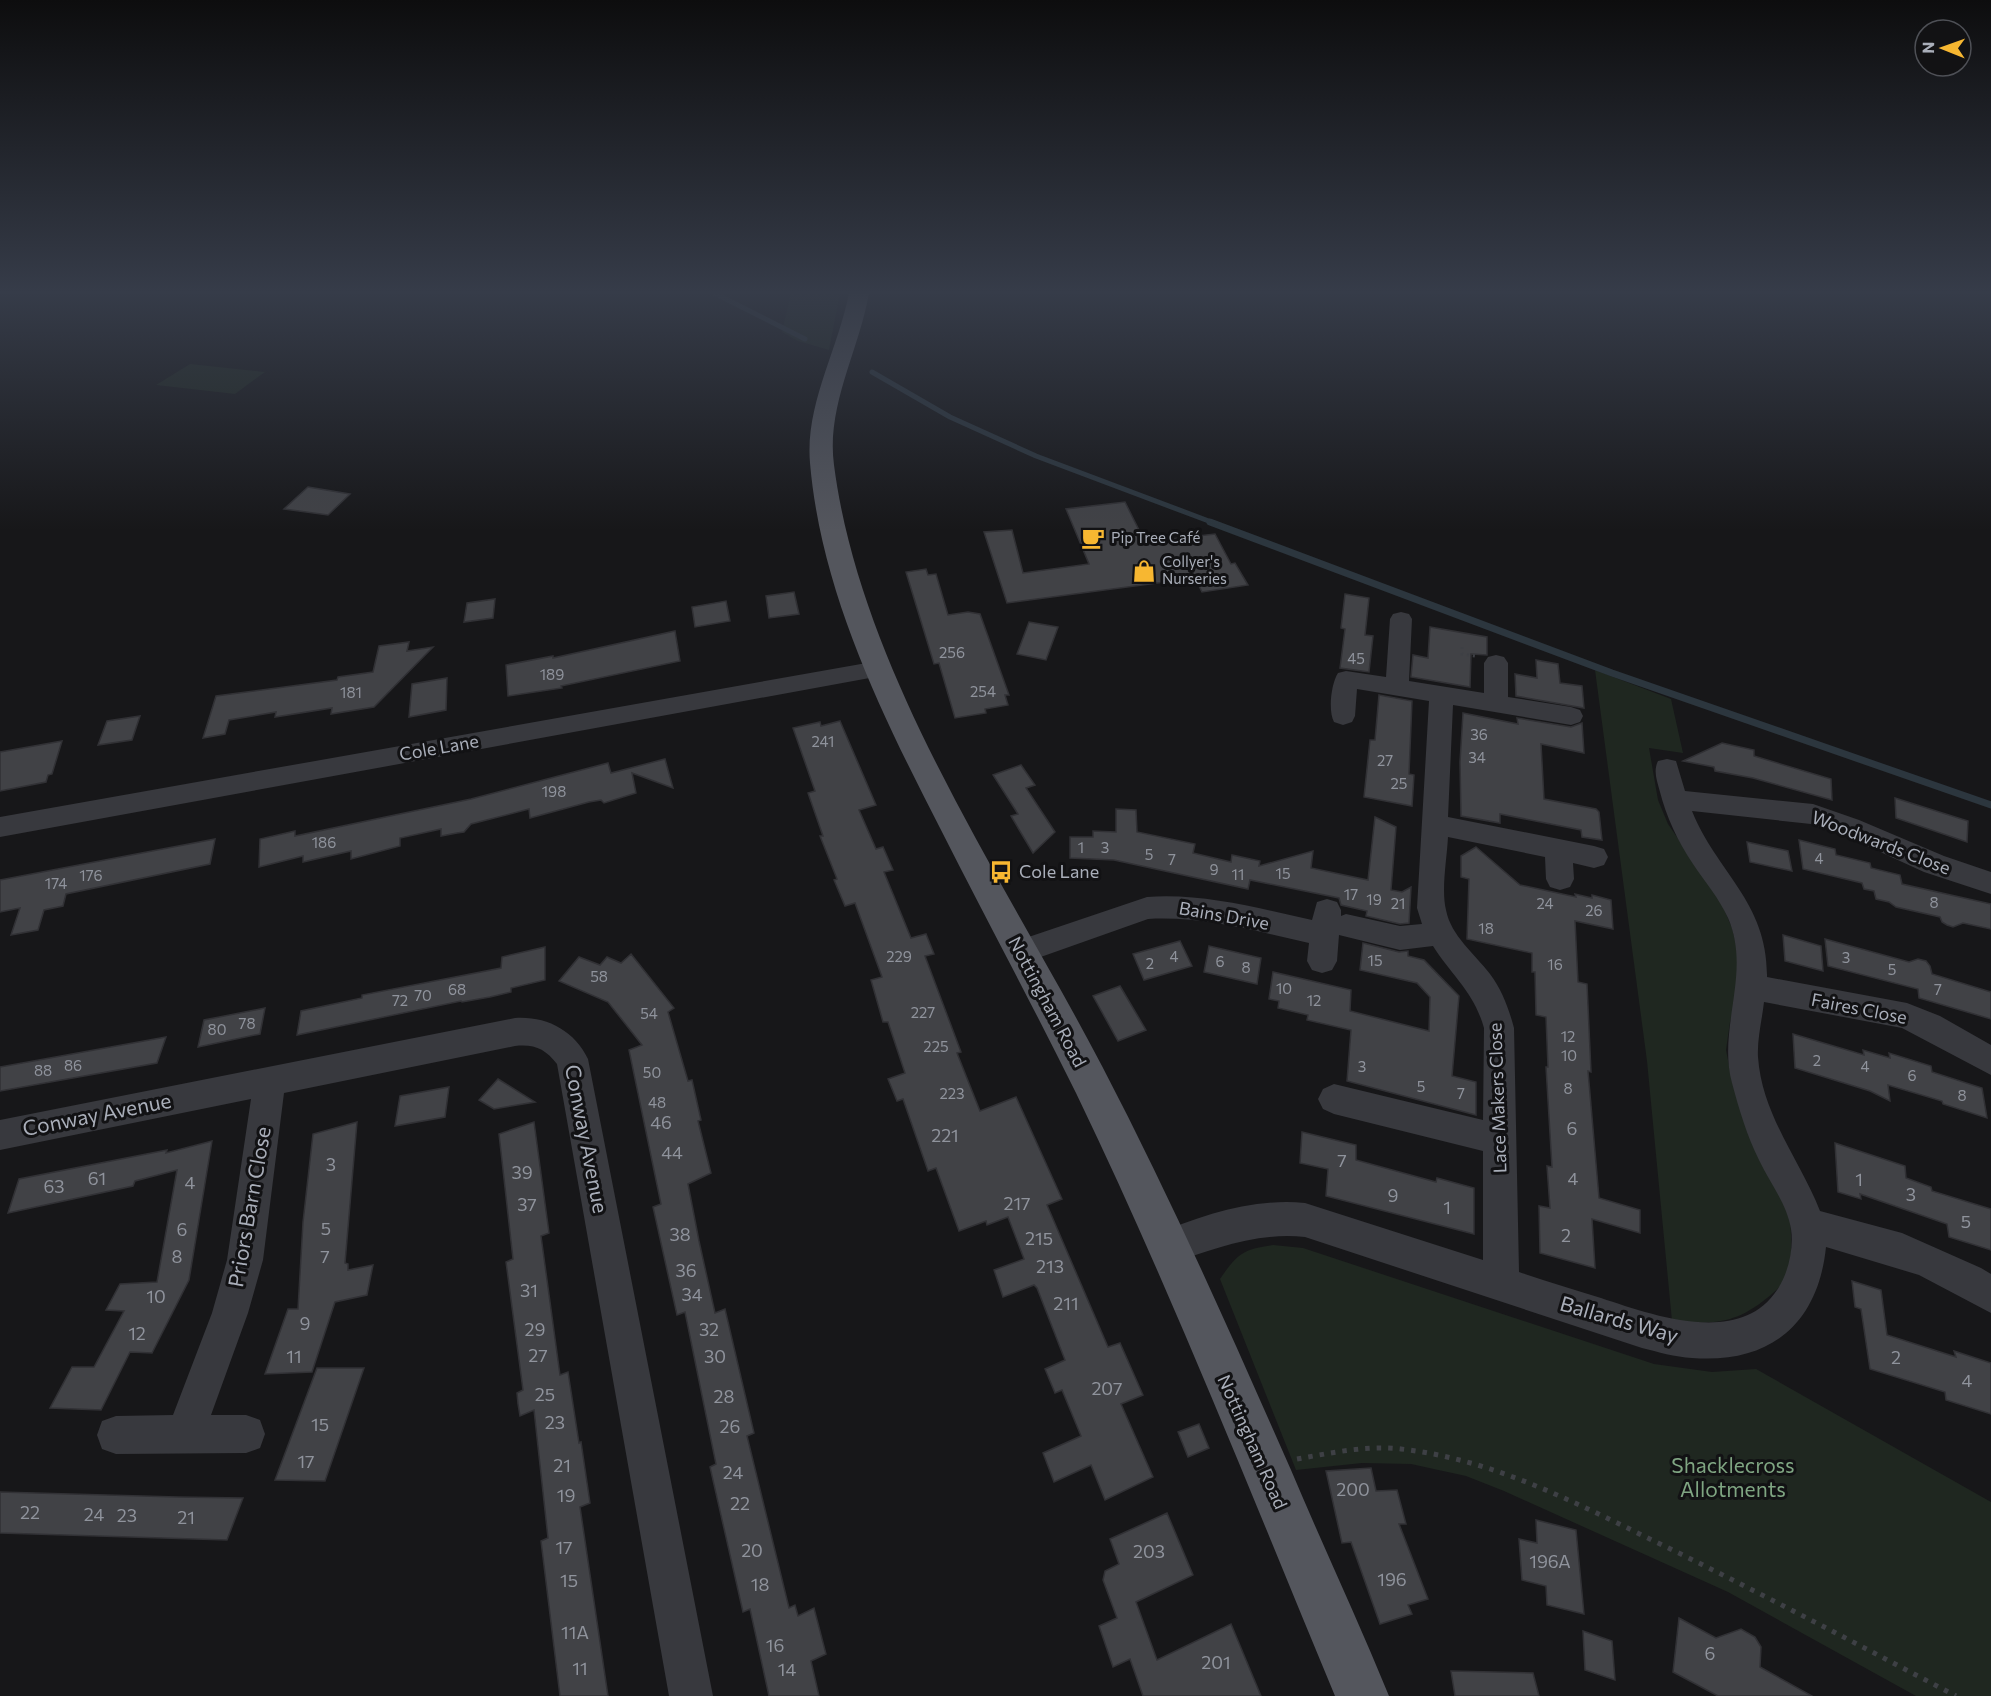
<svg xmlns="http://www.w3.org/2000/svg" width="1991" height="1696" viewBox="0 0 1991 1696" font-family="Commissioner,sans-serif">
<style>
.green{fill:#1f2720}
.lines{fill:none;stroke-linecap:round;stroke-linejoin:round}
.stream-far1{stroke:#2c363e;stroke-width:5}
.stream{stroke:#2c363e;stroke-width:7}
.building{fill:#414246;stroke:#313135;stroke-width:1.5}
.path-far1{stroke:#3e4045;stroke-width:3;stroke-dasharray:2 4;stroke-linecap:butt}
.path{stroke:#3e4045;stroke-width:5;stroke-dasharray:4.5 7;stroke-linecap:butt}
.minor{fill:#38393e;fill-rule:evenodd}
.major{fill:#54565d;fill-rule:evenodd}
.labels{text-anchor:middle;stroke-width:6;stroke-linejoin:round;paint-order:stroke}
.far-poi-label{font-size:15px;fill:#a9aeb9;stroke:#121214;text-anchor:start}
.number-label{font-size:15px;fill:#8f939c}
.street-label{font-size:18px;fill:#a9aeb9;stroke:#121214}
.poi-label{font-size:18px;fill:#a9aeb9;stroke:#121214;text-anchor:start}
.near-number-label{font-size:18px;fill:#8f939c}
.near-street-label{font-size:21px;fill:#a9aeb9;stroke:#121214}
.near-park-label{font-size:21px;fill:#7fa582;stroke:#121214}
</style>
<rect width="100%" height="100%" fill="#171719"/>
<!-- green -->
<g class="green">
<polygon points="791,293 840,293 829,350 798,341 782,332"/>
<polygon points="190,364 265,372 235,394 156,385"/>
<path d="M1595,670l76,29 12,54 -34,-5 9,52 10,24 52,76 12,28 8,32v29l-10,33 -4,28 7,35 57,132c1,18 3,38 -2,56 -3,9 -13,19 -21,25 -33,27 -55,26 -95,23l-25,-260z"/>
<path d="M1273,1245l30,3 351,116 58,8 44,-3 235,133v194h-75l-188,-104 -224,-101 -38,-15 -55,-12 -49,-1 -66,7 -76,-191c17,-25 23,-30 53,-34z"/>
</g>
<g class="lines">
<!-- stream-far1 -->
<g class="stream-far1">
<polyline points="714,293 805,339"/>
<polyline points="872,372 950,417 1036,456 1214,523"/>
</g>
<!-- stream -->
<polyline class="stream" points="1210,522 1612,673 1991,805"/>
</g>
<!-- building -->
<g class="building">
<polygon points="308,487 350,494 328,515 284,509"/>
<polygon points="1125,502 1145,542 1215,534 1231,564 1235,563 1248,585 1202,592 1195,578 1007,603 984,532 1012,530 1023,573 1089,564 1066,509"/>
<polygon points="926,569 928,575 936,574 948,615 968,612 980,614 1009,695 1005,695 1008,705 985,709 986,713 955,718 939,663 934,664 906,572"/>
<polygon points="794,592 799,614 769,618 766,596"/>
<polygon points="1345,594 1369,598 1365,635 1373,636 1369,672 1340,668 1345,629 1341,628"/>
<polygon points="495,599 493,618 464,622 467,603"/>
<polygon points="726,601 730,621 695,627 692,607"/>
<polygon points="1029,622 1058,627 1046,660 1017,654"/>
<polygon points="1430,627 1487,637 1487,655 1471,654 1470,687 1411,677 1413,655 1428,658"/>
<polygon points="675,631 680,661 561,686 562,688 508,696 506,665 553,656 553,658"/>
<polygon points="409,642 407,651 433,647 374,707 331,714 332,708 275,717 276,712 229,720 225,734 203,738 216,696 337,680 338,677 373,672 379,646"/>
<polygon points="1536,660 1558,664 1560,683 1582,686 1584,708 1516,696 1515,674 1537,678"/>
<polygon points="447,678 446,710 409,717 412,684"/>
<polygon points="1379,695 1412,701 1409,774 1414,775 1412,806 1364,797 1370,740 1375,740"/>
<polygon points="1463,713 1518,724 1517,718 1571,727 1582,723 1584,753 1541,744 1544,799 1596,809 1599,812 1602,840 1582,837 1581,830 1500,814 1500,823 1461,816 1460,762"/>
<polygon points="140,716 132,740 98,745 107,721"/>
<polygon points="840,721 876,805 859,810 876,849 883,847 893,870 884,872 911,938 926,934 934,954 925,956 961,1052 957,1053 980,1111 1016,1097 1062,1199 1047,1205 1108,1347 1120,1343 1143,1395 1121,1404 1153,1477 1105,1500 1091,1465 1054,1482 1043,1453 1081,1436 1062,1390 1055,1393 1045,1369 1065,1360 1037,1288 1034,1285 1003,1297 994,1270 1024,1259 1008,1217 987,1225 986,1221 959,1231 936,1168 928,1171 903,1099 897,1101 888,1079 905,1073 888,1022 883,1022 871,980 882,977 855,903 845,906 834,880 837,879 820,836 823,836 808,793 815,791 793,728 820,722 821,726"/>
<polygon points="62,741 52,774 48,775 46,782 0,791 0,752"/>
<polygon points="1722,743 1754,750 1754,756 1831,779 1832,800 1753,778 1715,771 1714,767 1683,761"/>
<polygon points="665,759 673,788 632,773 636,793 604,803 601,800 589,802 530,818 529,809 471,824 464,832 457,833 441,836 441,829 400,838 400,846 351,859 351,851 303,862 303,856 259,867 260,839 295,831 295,836 471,799 608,763 611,773"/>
<polygon points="1021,765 1035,785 1026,788 1055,832 1033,853 1011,816 1018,814 993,775"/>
<polygon points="1895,798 1968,821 1967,842 1896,818"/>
<polygon points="1116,809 1136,810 1137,832 1195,844 1193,853 1231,862 1232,855 1260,861 1259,866 1313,851 1311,868 1368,880 1375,817 1396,827 1391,890 1402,892 1411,887 1409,923 1400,924 1366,916 1367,911 1341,905 1339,898 1250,880 1248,889 1114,860 1070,858 1070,837 1093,837 1093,831 1116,832"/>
<polygon points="215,839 210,864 66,894 63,906 44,910 38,930 11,935 20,908 0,912 0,880"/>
<polygon points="1799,840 1835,849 1836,855 1870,863 1871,868 1900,875 1902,884 1991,904 1991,929 1963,923 1953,927 1947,925 1942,922 1940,917 1896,907 1889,902 1876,899 1874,891 1864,889 1862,883 1803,869"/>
<polygon points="1747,842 1788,851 1792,871 1750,862"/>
<polygon points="1476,847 1520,885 1576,897 1575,894 1592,898 1592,895 1611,900 1613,929 1575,921 1578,982 1587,984 1591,1072 1588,1071 1599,1198 1640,1210 1640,1233 1592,1219 1595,1268 1540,1253 1539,1206 1550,1208 1547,1166 1552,1167 1546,1067 1548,1067 1546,1017 1536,1015 1535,972 1532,972 1532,953 1467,939 1469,879 1461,877 1461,856"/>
<polygon points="1783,935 1821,946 1823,971 1785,961"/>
<polygon points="1825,939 1909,962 1918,959 1926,961 1930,966 1932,974 1991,992 1991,1019 1919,998 1918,989 1828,966"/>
<polygon points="1180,941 1192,966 1144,980 1133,954"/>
<polygon points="1363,943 1399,952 1408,951 1408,956 1424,960 1459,996 1452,1076 1476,1082 1476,1115 1347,1081 1351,1030 1307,1020 1308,1015 1278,1008 1279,1001 1269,999 1273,972 1351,990 1350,1011 1429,1031 1430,997 1417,983 1360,970"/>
<polygon points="1209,946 1261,958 1257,984 1204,972"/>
<polygon points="545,947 545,980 511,988 511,992 490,997 462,1002 461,1001 297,1035 301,1011 362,998 362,995 501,968 502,957"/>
<polygon points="631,954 674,1008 668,1012 688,1081 692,1080 701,1120 698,1121 711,1173 688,1184 699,1241 715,1313 725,1309 754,1433 747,1436 789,1608 795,1605 798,1616 814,1608 826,1654 811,1661 819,1696 769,1696 750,1609 743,1612 710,1467 716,1464 685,1312 677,1315 653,1207 661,1204 629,1050 642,1045 608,1002 559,981 579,957 600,965 607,957 621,963"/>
<polygon points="1120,986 1146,1030 1118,1041 1093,996"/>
<polygon points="265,1008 260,1034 198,1047 204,1020"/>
<polygon points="1793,1034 1864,1055 1863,1050 1890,1058 1889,1053 1931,1066 1932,1072 1982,1088 1987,1118 1943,1104 1942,1101 1888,1085 1890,1101 1870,1091 1795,1068"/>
<polygon points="166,1037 157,1063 0,1091 0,1067"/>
<polygon points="498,1079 535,1102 494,1109 479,1100"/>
<polygon points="449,1087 445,1117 395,1126 400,1096"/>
<polygon points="357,1122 345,1263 348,1264 348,1270 373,1265 367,1295 335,1302 312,1372 265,1374 288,1309 298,1309 303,1222 313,1134"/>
<polygon points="534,1122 549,1233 541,1236 560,1375 568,1372 579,1443 581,1442 590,1503 580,1507 608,1696 560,1696 541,1541 548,1538 534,1410 520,1416 518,1404 517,1393 523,1390 506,1262 513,1259 499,1134"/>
<polygon points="1302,1132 1356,1145 1356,1160 1436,1182 1437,1178 1474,1188 1474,1234 1326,1196 1328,1169 1300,1163"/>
<polygon points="212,1141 189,1280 152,1353 130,1352 101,1410 50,1408 72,1367 94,1367 124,1311 106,1310 120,1284 157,1282 177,1170 135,1181 133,1186 8,1213 19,1179 167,1150 166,1153"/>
<polygon points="1835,1143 1905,1166 1906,1178 1931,1187 1932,1191 1991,1209 1991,1250 1949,1237 1947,1224 1860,1194 1861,1199 1838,1192"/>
<polygon points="1852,1281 1881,1290 1887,1335 1956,1357 1954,1351 1991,1363 1991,1414 1946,1400 1945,1392 1870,1369 1861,1309 1855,1307"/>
<polygon points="317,1368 364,1368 325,1481 275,1480"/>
<polygon points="1199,1424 1209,1448 1188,1457 1178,1432"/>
<polygon points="1371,1468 1376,1491 1397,1490 1406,1524 1399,1524 1428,1599 1408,1605 1412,1614 1380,1624 1351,1542 1342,1543 1326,1471"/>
<polygon points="0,1492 178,1497 243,1498 227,1540 0,1533"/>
<polygon points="1167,1513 1193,1575 1136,1602 1157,1660 1231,1624 1261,1696 1143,1696 1130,1659 1113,1667 1099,1626 1117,1618 1103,1580 1105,1571 1119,1564 1110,1539"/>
<polygon points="1536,1520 1576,1530 1584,1614 1547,1605 1546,1586 1522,1580 1519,1539 1537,1543"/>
<polygon points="1679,1618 1716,1638 1741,1629 1755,1637 1761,1647 1760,1667 1812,1696 1718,1696 1673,1672"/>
<polygon points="1583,1631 1612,1641 1615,1680 1585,1670"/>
<polygon points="1451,1671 1533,1673 1539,1696 1455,1696"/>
</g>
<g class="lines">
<!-- path-far1 -->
<polyline class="path-far1" points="1462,647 1462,654 1475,656"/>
<!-- path -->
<path class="path" d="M1297,1459c34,-6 69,-14 104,-10 90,10 171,52 251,91 103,50 203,103 304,156"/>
<!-- minor -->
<g class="minor">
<path d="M1401,612l8,2 3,5 -3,62 75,12v-30l4,-6 8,-2 8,2 4,6v34l63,10 9,3 3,6 -3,6 -9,3 -118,-20 -5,112 146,29 10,3 4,8 -4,8 -10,3 -21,-5 1,16 -4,8 -10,3 -10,-3 -4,-8 -1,-22 -97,-20c-1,21 -7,53 -2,73 5,26 29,44 44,64 12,16 19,35 24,54l5,244c27,9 54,17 82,26 51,17 139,49 176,-8 11,-16 17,-41 14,-61 -4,-25 -21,-46 -32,-69 -12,-24 -20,-51 -27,-77 -15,-55 20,-110 -4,-165 -9,-20 -23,-36 -35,-54 -15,-22 -27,-48 -33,-72 -3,-11 -7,-21 -2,-31l9,-2 9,2 9,30 128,13 46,16 85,36 47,16v22l-67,-22 -83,-38 -30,-10 -119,-13c25,62 76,91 75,166l140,26 33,13 51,29v30l-89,-47 -138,-26c-2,18 -7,37 -6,55 4,58 42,103 62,154l82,22 79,35 10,6v39l-72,-38 -93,-28c-8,78 -57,117 -134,111 -17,-1 -34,-6 -50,-10l-337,-111c-49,-5 -92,12 -138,28l-12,-6 -6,-12 6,-12c47,-20 98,-37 150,-32l178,57v-109l-149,-37 -11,-5 -5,-10 5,-10 11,-5 149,36 1,-92c-10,-36 -32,-52 -51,-82l-33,4 -61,-15 -2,26 -5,9 -10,3 -10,-3 -5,-9 2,-18c-53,-12 -106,-27 -161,-24l-127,45 -10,-3 -5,-9 5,-9 136,-46c56,-4 110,11 165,23l5,-18 10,-3 10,3 4,8v6l5,-2 54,12 22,-2 -5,-16 12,-207 -72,-12 -2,27 -3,6 -9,3 -9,-3c-6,-11 -3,-38 4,-49l8,-2 40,6 4,-58 3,-5z"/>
<polygon points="878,661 886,663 890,669 886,675 0,837 0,817"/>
<path d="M515,1018c31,-2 59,12 73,41l125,637h-44l-112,-632c-12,-15 -22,-20 -42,-18l-231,47 -21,167 -15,53 -37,102h35l14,5 5,14 -5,14 -14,5 -130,1 -14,-5 -5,-14 5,-14 14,-5 57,-1 39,-102 15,-53 24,-161 -251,51v-30z"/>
</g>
<!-- major -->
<path class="major" d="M849,293h20c-10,58 -43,113 -35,172 27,209 172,417 268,601 69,132 129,268 189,404 32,76 67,150 98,226h-54c-84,-202 -164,-406 -259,-603 -44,-89 -91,-176 -136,-265 -58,-113 -119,-236 -130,-365 -5,-59 28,-113 39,-170z"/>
</g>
<!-- sky -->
<linearGradient id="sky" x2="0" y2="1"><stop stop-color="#0d0d0e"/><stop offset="0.55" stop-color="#363c49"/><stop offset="1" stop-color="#363c49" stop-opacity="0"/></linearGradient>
<rect width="1991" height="531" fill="url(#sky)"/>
<!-- icons -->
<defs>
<g id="cafe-bare" transform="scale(1.8)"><path d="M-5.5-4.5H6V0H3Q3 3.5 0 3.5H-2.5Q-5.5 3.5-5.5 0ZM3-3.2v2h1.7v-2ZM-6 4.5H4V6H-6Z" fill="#f7b731" stroke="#121214" stroke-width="2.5" paint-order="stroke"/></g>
<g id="shop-bare" transform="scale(1.8)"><path d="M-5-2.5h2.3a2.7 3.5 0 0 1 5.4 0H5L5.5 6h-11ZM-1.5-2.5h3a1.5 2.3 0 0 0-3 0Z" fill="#f7b731" stroke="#121214" stroke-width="2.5" paint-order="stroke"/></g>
<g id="bus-bare" transform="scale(1.8)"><path d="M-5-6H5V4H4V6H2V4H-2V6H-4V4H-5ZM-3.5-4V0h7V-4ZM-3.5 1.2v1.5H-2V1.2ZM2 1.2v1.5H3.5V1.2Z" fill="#f7b731" stroke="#121214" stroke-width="2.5" paint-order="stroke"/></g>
</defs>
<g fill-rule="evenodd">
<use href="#cafe-bare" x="1093" y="538"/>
<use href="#shop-bare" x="1144" y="571"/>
<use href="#bus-bare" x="1001" y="872"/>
</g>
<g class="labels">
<!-- far-poi labels -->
<g class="far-poi-label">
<text x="1111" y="543">Pip Tree Café</text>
<text x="1162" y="567">Collyer's<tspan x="1162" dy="17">Nurseries</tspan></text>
</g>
<!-- number labels -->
<g class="number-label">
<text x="952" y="658">256</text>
<text x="1356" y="664">45</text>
<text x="552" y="680">189</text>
<text x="983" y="697">254</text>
<text x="351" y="698">181</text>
<text x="1479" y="740">36</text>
<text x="823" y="747">241</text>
<text x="1477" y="763">34</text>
<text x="1385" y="766">27</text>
<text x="1399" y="789">25</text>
<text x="554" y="797">198</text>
<text x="324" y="848">186</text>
<text x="1081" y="853">1</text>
<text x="1105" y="853">3</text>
<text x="1149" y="860">5</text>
<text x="1819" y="864">4</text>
<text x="1172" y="865">7</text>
<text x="1214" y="875">9</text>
<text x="1283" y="879">15</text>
<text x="1238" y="880">11</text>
<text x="91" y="881">176</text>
<text x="56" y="889">174</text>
<text x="1351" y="900">17</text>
<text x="1374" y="905">19</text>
<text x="1934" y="908">8</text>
<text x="1398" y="909">21</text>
<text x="1545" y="909">24</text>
<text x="1594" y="916">26</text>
<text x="1486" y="934">18</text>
<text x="899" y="962">229</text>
<text x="1174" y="962">4</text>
<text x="1846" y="963">3</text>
<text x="1375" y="966">15</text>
<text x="1220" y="967">6</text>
<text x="1150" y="969">2</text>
<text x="1555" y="970">16</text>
<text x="1246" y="973">8</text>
<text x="1892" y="975">5</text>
<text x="599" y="982">58</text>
<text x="1284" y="994">10</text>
<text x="457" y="995">68</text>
<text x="1938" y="995">7</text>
<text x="423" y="1001">70</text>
<text x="400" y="1006">72</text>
<text x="1314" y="1006">12</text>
<text x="923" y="1018">227</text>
<text x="649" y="1019">54</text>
<text x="247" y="1029">78</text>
<text x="217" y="1035">80</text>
<text x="1568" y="1042">12</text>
<text x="936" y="1052">225</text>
<text x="1569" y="1061">10</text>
<text x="1817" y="1066">2</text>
<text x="73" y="1071">86</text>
<text x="1362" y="1072">3</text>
<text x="1865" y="1072">4</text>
<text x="43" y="1076">88</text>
<text x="652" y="1078">50</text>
<text x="1912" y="1081">6</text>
<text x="1421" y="1092">5</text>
<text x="1568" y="1094">8</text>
<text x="952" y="1099">223</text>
<text x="1461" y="1099">7</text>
<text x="1962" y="1101">8</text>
<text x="657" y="1108">48</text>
</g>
<!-- street labels -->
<g class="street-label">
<text transform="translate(439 748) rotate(-10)" y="6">Cole Lane</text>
<text transform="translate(1881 843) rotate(21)" y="6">Woodwards Close</text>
<text transform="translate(1224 916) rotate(10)" y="6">Bains Drive</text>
<text transform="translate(1047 1002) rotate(62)" y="6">Nottingham Road</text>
<text transform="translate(1859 1009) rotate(11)" y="6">Faires Close</text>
<text transform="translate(1498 1098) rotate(-92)" y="6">Lace Makers Close</text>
<text transform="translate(1252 1442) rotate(66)" y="6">Nottingham Road</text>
</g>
<!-- poi labels -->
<g class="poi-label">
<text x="1019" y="878">Cole Lane</text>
</g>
<!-- near-number labels -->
<g class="near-number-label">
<text x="661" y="1129">46</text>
<text x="1572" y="1135">6</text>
<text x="945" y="1142">221</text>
<text x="672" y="1159">44</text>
<text x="1342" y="1167">7</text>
<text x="331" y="1171">3</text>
<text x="522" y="1179">39</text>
<text x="97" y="1185">61</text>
<text x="1573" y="1185">4</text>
<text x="1859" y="1186">1</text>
<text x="190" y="1189">4</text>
<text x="54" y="1193">63</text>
<text x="1911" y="1201">3</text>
<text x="1393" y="1202">9</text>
<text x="1017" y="1210">217</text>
<text x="527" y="1211">37</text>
<text x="1447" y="1214">1</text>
<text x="1966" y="1228">5</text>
<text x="326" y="1235">5</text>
<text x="182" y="1236">6</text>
<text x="680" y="1241">38</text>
<text x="1566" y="1242">2</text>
<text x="1039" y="1245">215</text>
<text x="177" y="1263">8</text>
<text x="325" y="1263">7</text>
<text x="1050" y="1273">213</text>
<text x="686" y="1277">36</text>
<text x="529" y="1297">31</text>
<text x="692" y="1301">34</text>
<text x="156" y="1303">10</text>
<text x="1066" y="1310">211</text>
<text x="305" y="1330">9</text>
<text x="535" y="1336">29</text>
<text x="709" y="1336">32</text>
<text x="137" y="1340">12</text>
<text x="538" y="1362">27</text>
<text x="294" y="1363">11</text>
<text x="715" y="1363">30</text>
<text x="1896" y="1364">2</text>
<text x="1967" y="1387">4</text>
<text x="1107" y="1395">207</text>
<text x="545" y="1401">25</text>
<text x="724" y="1403">28</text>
<text x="555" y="1429">23</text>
<text x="320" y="1431">15</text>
<text x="730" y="1433">26</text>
<text x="306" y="1468">17</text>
<text x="562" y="1472">21</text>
<text x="733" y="1479">24</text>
<text x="1353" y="1496">200</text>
<text x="566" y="1502">19</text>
<text x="740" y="1510">22</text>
<text x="30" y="1519">22</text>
<text x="94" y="1521">24</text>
<text x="127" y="1522">23</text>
<text x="186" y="1524">21</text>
<text x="564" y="1554">17</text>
<text x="752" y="1557">20</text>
<text x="1149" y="1558">203</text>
<text x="1550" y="1568">196A</text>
<text x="1392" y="1586">196</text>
<text x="569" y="1587">15</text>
<text x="760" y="1591">18</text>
<text x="575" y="1639">11A</text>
<text x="775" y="1652">16</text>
<text x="1710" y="1660">6</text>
<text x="1216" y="1669">201</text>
<text x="580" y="1675">11</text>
<text x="787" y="1676">14</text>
</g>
<!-- near-street labels -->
<g class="near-street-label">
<text transform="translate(97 1115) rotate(-11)" y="7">Conway Avenue</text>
<text transform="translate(586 1139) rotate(79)" y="7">Conway Avenue</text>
<text transform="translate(250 1207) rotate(-80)" y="7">Priors Barn Close</text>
<text transform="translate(1619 1320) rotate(16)" y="7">Ballards Way</text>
</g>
<!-- near-park labels -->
<g class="near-park-label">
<text x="1733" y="1473">Shacklecross<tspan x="1733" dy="24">Allotments</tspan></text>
</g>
</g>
<!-- north arrow -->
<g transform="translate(1943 48) rotate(271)"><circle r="28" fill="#121214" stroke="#4e5056" stroke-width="1.5"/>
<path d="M0-4.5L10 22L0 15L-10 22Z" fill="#f7b731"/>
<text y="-9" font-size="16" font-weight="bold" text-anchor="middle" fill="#a9aeb9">N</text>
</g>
</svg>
